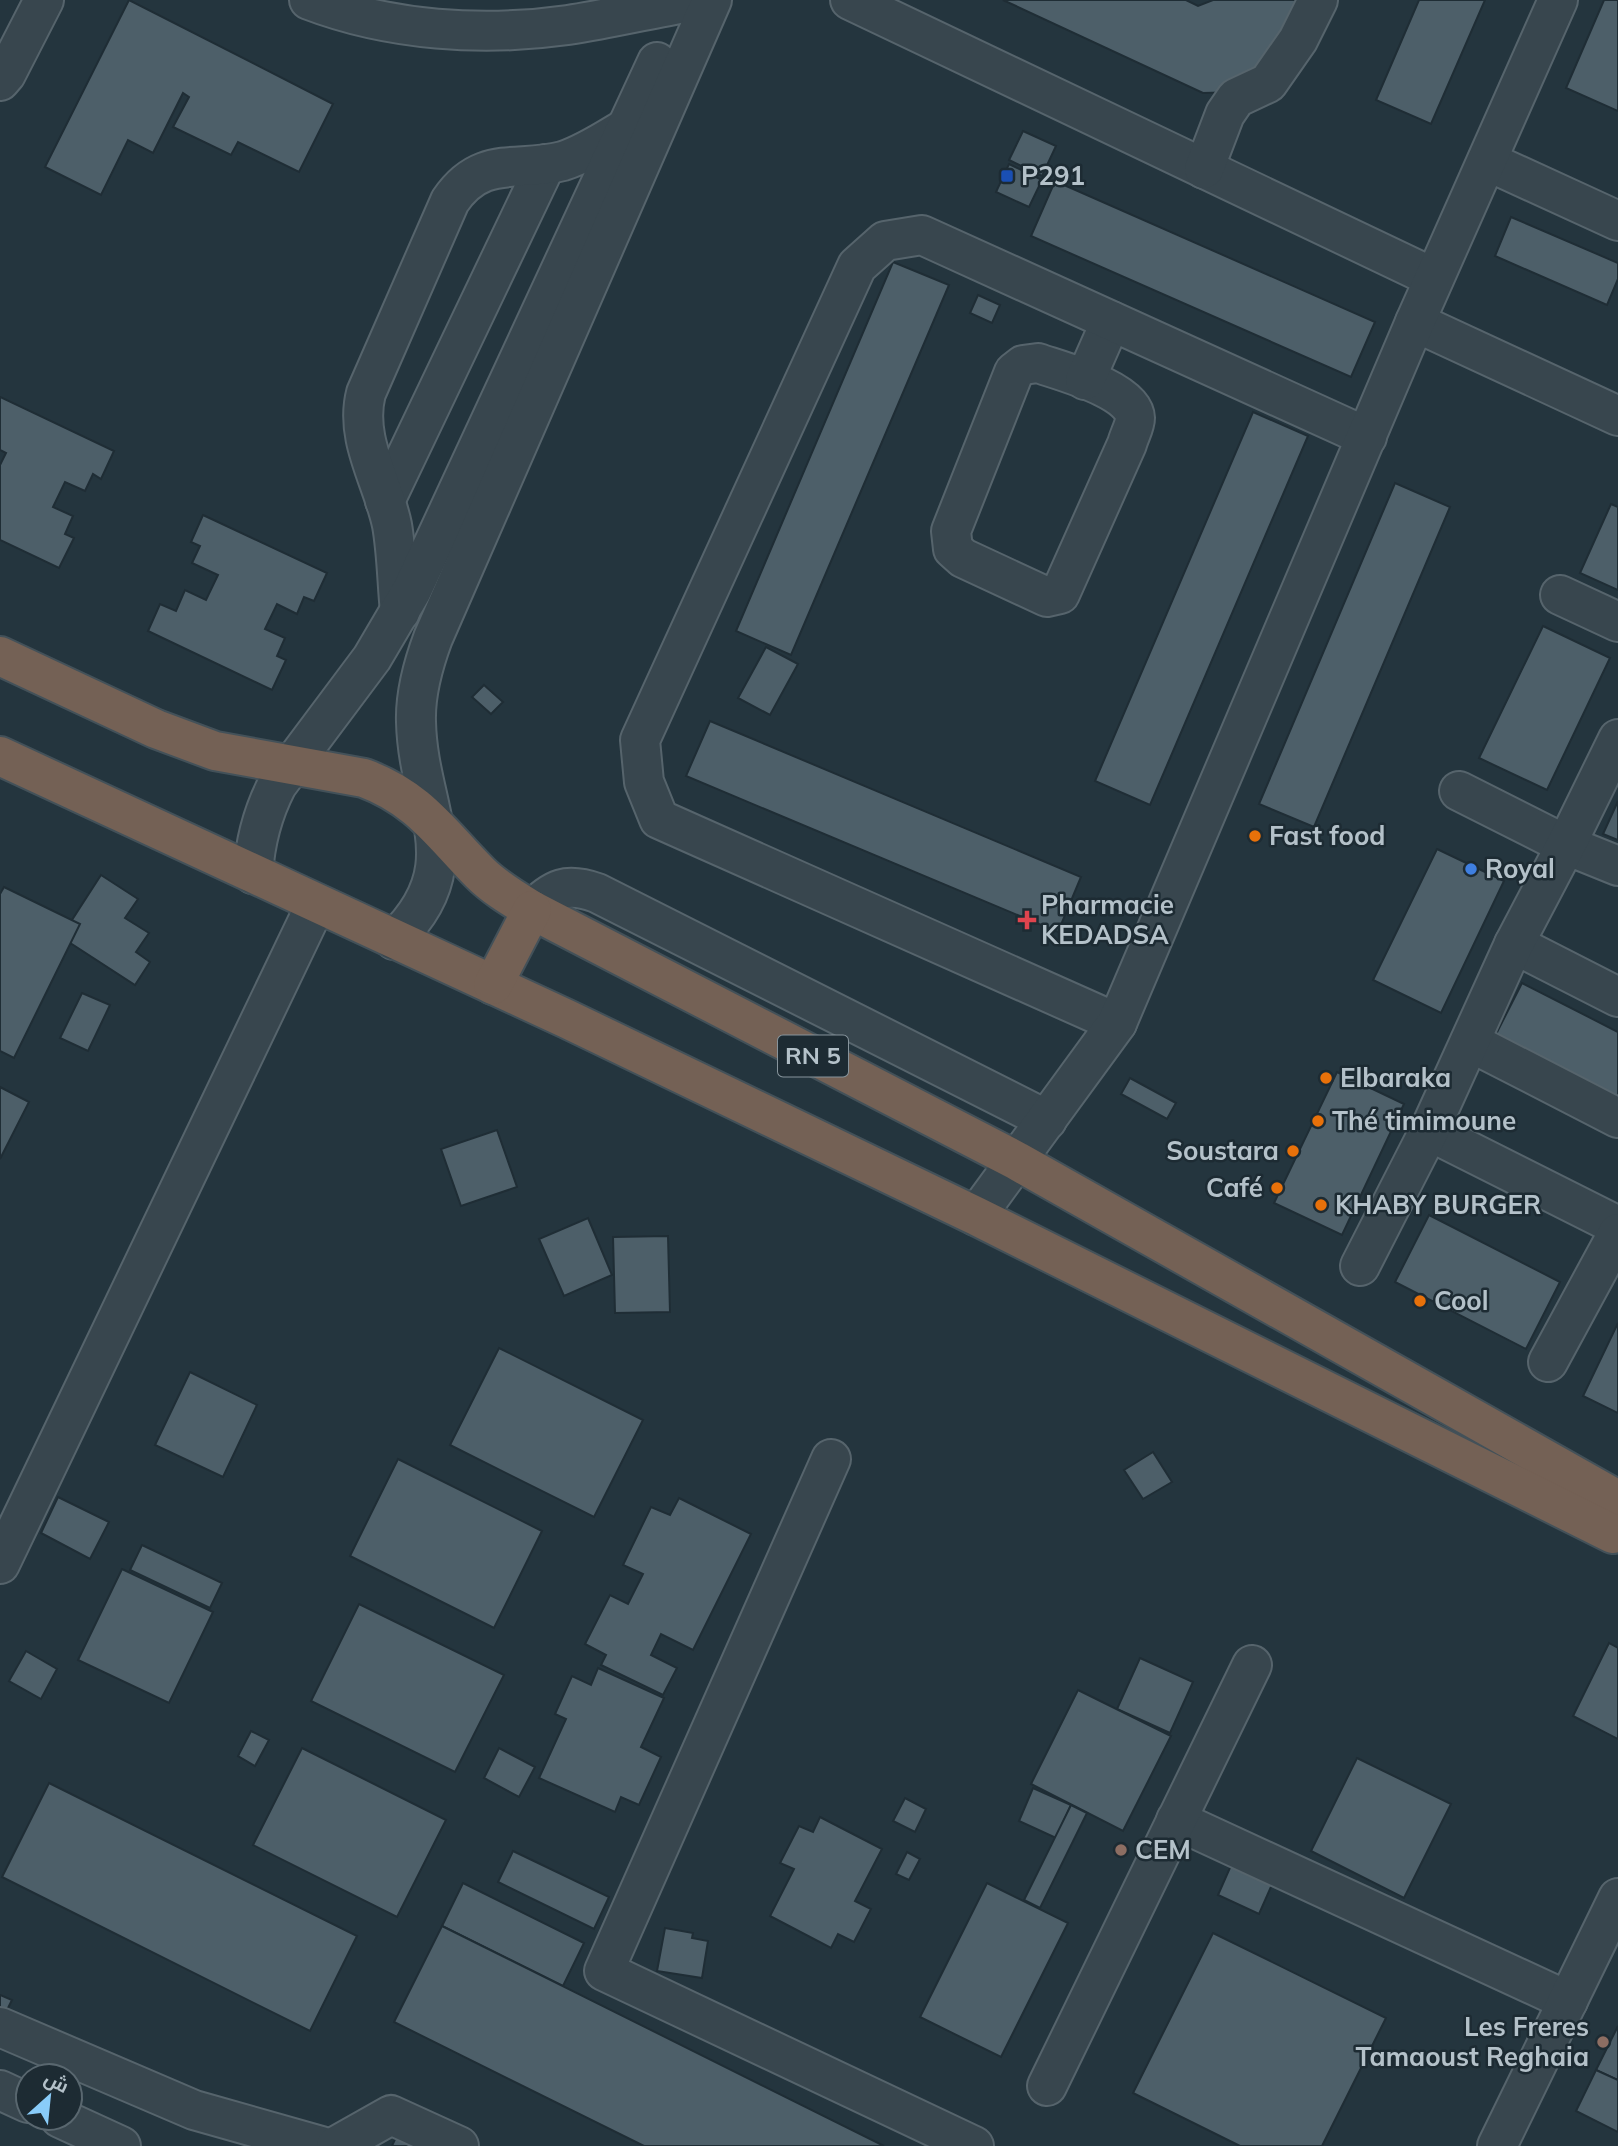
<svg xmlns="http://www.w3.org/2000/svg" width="1618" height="2146" viewBox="0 0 1618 2146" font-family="Mulish,Cairo,sans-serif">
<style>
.building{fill:#4d5f69;stroke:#1f2d35;stroke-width:2}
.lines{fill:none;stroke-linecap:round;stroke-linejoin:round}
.minor-casing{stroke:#56646c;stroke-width:42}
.highway-casing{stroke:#435159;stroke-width:42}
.minor{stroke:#38464e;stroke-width:38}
.highway{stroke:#746155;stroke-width:38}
.transit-dot{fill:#1a4fb4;stroke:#1d2b33;stroke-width:2.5}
.food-dot{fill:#e8710a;stroke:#1d2b33;stroke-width:2.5}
.shop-dot{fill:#3f7fe0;stroke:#1d2b33;stroke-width:2.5}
.health-dot{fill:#e0444e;stroke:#1d2b33;stroke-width:2.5}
.education-dot{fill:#8d6e63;stroke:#1d2b33;stroke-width:2.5}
.labels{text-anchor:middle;stroke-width:5;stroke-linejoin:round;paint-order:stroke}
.shield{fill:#1d2b33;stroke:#87949c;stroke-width:2}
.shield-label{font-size:24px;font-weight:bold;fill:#b4c1c9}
.poi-label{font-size:26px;font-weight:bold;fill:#b4c1c9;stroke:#1d2b33;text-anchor:start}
</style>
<rect width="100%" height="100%" fill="#24353e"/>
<!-- building -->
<g class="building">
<polygon points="129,0 333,104 299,172 238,142 231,155 173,127 189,97 183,93 153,153 128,140 101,195 45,167"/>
<polygon points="1003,0 1186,0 1198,6 1213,0 1304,0 1240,92 1203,93"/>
<polygon points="1419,0 1485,0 1431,124 1376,100"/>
<polygon points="1604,0 1618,0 1618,111 1566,88"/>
<polygon points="1023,131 1056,146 1042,176 1009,160"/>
<polygon points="1009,164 1042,180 1029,207 996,192"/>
<polygon points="1055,181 1375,322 1351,377 1031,236"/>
<polygon points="1511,217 1618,263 1618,279 1607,305 1495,256"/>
<polygon points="893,262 949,285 791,655 736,631"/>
<polygon points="978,295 1000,305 992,323 970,313"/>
<polygon points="0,397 114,451 101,479 93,474 85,491 65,482 53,507 73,516 65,534 74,538 59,568 0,540 0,465 6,453 0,450"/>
<polygon points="1253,412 1308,436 1150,805 1095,781"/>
<polygon points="1395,483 1450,507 1314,827 1259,804"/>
<polygon points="1611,504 1618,507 1618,590 1580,573"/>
<polygon points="203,515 327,573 314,601 304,597 297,614 277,604 265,629 285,638 277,656 286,660 272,690 148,631 160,604 176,611 185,590 206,600 218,575 192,563 200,546 191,542"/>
<polygon points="1543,626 1610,658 1547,790 1479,758"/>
<polygon points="766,647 798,664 770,715 738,698"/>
<polygon points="484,685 503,702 491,714 472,697"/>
<polygon points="710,721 1081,877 1058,932 686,776"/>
<polygon points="1618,801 1618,840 1603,834"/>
<polygon points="1437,849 1504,881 1441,1013 1373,980"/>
<polygon points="101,875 138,899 125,918 149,933 136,952 150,962 135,985 61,937"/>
<polygon points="4,887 80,924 14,1058 0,1051 0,894"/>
<polygon points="1522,983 1618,1032 1618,1116 1488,1050"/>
<polygon points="82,993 110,1005 88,1051 60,1038"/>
<polygon points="1337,1072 1404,1104 1342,1235 1274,1203"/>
<polygon points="1130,1078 1176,1103 1167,1119 1121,1094"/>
<polygon points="0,1087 29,1102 0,1159"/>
<polygon points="497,1130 517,1187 461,1206 441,1149"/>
<polygon points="1429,1215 1560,1282 1526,1349 1395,1282"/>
<polygon points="588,1218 612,1275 564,1296 539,1239"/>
<polygon points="668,1236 670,1312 615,1313 613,1237"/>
<polygon points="1618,1323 1618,1413 1583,1396"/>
<polygon points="499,1348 643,1420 594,1517 450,1445"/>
<polygon points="190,1372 257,1405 223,1477 155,1445"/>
<polygon points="1153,1452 1172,1482 1143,1499 1124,1470"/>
<polygon points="398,1459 542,1531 494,1628 350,1556"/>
<polygon points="58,1497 109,1522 90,1559 41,1533"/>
<polygon points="679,1498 751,1534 693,1650 661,1634 651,1655 677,1668 663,1695 601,1665 606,1655 585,1644 610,1595 628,1604 643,1574 623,1565 651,1507 670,1515"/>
<polygon points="142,1545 222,1583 210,1608 130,1570"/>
<polygon points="122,1569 213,1612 169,1703 78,1660"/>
<polygon points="359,1604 504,1675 455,1772 311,1701"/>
<polygon points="1609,1643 1618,1648 1618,1739 1573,1716"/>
<polygon points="26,1651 57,1669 41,1699 9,1681"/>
<polygon points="1140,1658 1193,1682 1170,1733 1117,1709"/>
<polygon points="598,1668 664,1698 641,1747 661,1757 639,1805 621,1797 615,1812 539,1778 566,1719 555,1714 572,1676 591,1685"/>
<polygon points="1078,1690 1171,1736 1123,1831 1031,1784"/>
<polygon points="251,1731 269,1740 255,1766 238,1756"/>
<polygon points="302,1748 446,1820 397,1917 253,1845"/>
<polygon points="499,1748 535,1767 519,1797 484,1778"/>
<polygon points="1357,1758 1451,1804 1404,1898 1311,1851"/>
<polygon points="49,1783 357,1936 310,2031 2,1877"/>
<polygon points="1033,1788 1071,1805 1056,1838 1019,1821"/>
<polygon points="905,1798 926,1809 915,1832 893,1821"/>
<polygon points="1071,1805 1087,1813 1040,1908 1024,1900"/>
<polygon points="820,1817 882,1849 855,1901 871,1909 854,1942 838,1934 831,1948 770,1916 794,1869 780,1863 799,1826 813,1832"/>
<polygon points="513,1851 609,1897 594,1929 498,1882"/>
<polygon points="907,1852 920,1859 909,1880 896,1874"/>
<polygon points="1236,1854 1277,1873 1259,1914 1218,1895"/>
<polygon points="463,1883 584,1943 563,1986 442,1926"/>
<polygon points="987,1883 1068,1923 1001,2057 920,2017"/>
<polygon points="442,1926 884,2146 644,2146 394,2022"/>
<polygon points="665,1928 693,1933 692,1938 708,1941 702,1978 657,1971"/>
<polygon points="1213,1933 1386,2018 1322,2146 1240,2146 1133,2093"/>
<polygon points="0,1995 12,2000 0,2024"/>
<polygon points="1618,2026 1618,2080 1596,2070"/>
<polygon points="1596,2070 1618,2080 1618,2132 1576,2111"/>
<polygon points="396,2137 414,2146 392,2146"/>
</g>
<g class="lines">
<!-- minor casing -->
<g class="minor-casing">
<g id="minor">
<path d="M309,0c81,31 174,37 259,25 39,-6 78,-15 116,-22"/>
<polyline points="850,0 1434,278"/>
<polyline points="0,81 6,74 44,0"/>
<polyline points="1487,161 1618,221"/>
<polyline points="1204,169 1225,114 1236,98 1268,83 1298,40 1318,0"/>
<polyline points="1415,322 1618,416"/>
<path d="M1038,363c23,8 96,27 97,55 0,8 -6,18 -8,26l-67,150 -13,3 -84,-39 -10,-9 -2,-18 63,-159 9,-7z"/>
<polyline points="1085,380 1111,321"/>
<polyline points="385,501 546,164"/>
<polyline points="1560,595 1618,622"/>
<path d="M400,612c-3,-29 -3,-59 -8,-87 -9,-44 -38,-86 -26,-132l84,-192c32,-47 67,-28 113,-40 22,-7 43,-21 63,-33"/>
<polyline points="1459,791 1566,845 1618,866"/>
<path d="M253,874c2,-33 9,-60 24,-89l95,-127 40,-68 245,-528"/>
<path d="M532,910c23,-22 34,-28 65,-17l450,227"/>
<path d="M394,940c78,-75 24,-130 22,-218 -1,-29 7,-57 17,-84l279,-638"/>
<polyline points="1514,944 1618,997"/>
<polyline points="1117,1023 659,819 644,782 640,740 857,266 885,241 922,235 1367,437"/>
<polyline points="1470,1042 1618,1118"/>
<polyline points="1429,1131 1618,1226"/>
<polyline points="976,1216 1117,1023 1415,322 1558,0"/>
<polyline points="1360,1266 1429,1131 1514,944 1566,845 1618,739"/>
<polyline points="1548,1362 1618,1233"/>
<polyline points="831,1459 604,1971 974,2146"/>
<polyline points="0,1564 316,904"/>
<polyline points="1176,1820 1568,2001"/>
<polyline points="0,2027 194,2110 321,2146"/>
<polyline points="1047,2086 1252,1665"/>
<polyline points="0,2090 28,2103"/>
<polyline points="60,2118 121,2146"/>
<polyline points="336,2146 391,2115 459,2146"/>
<polyline points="1497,2146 1618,1898"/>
</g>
</g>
<!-- highway casing -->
<g class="highway-casing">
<g id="highway">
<path d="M0,656l156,73 59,22 149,27c56,21 76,55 116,95 15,15 34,26 52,37l485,251 601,339"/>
<polyline points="0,756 567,1019 976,1216 1613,1534"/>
<polyline points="493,985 532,910"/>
</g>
</g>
<!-- minor -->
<use href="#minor" class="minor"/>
<!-- highway -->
<use href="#highway" class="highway"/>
</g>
<!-- markers -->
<rect class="transit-dot" x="1000" y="169" width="14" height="14" rx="3.5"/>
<g class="food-dot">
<circle cx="1255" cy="836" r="7"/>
<circle cx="1326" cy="1078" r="7"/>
<circle cx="1318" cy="1121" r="7"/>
<circle cx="1293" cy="1151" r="7"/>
<circle cx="1277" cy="1188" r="7"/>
<circle cx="1321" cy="1205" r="7"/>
<circle cx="1420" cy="1301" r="7"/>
</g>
<circle class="shop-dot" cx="1471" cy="869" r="7"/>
<path class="health-dot" d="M1023.5 909.5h7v7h7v7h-7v7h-7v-7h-7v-7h7z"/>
<g class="education-dot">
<circle cx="1121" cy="1850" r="7"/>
<circle cx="1603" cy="2042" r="7"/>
</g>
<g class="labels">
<!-- shield labels -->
<rect class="shield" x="778" y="1035.5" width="70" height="41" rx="5"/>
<g class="shield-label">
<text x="813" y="1064">RN 5</text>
</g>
<!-- poi labels -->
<g class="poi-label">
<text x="1021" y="185">P291</text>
<text x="1269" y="845">Fast food</text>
<text x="1485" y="878">Royal</text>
<text x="1041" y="914">Pharmacie<tspan x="1041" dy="30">KEDADSA</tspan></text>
<text x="1340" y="1087">Elbaraka</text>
<text x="1332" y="1130">Thé timimoune</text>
<text x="1279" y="1160" text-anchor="end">Soustara</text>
<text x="1263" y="1197" text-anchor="end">Café</text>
<text x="1335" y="1214">KHABY BURGER</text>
<text x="1434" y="1310">Cool</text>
<text x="1135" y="1859">CEM</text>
<text x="1589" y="2036" text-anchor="end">Les Freres<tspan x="1589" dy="30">Tamaoust Reghaia</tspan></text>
</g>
</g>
<!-- north arrow -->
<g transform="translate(49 2097) rotate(27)"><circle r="33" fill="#1d2b33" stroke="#59676f" stroke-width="2"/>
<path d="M0-5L12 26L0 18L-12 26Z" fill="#89ccf9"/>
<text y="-10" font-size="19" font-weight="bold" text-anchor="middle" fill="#b4c1c9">ش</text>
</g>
</svg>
